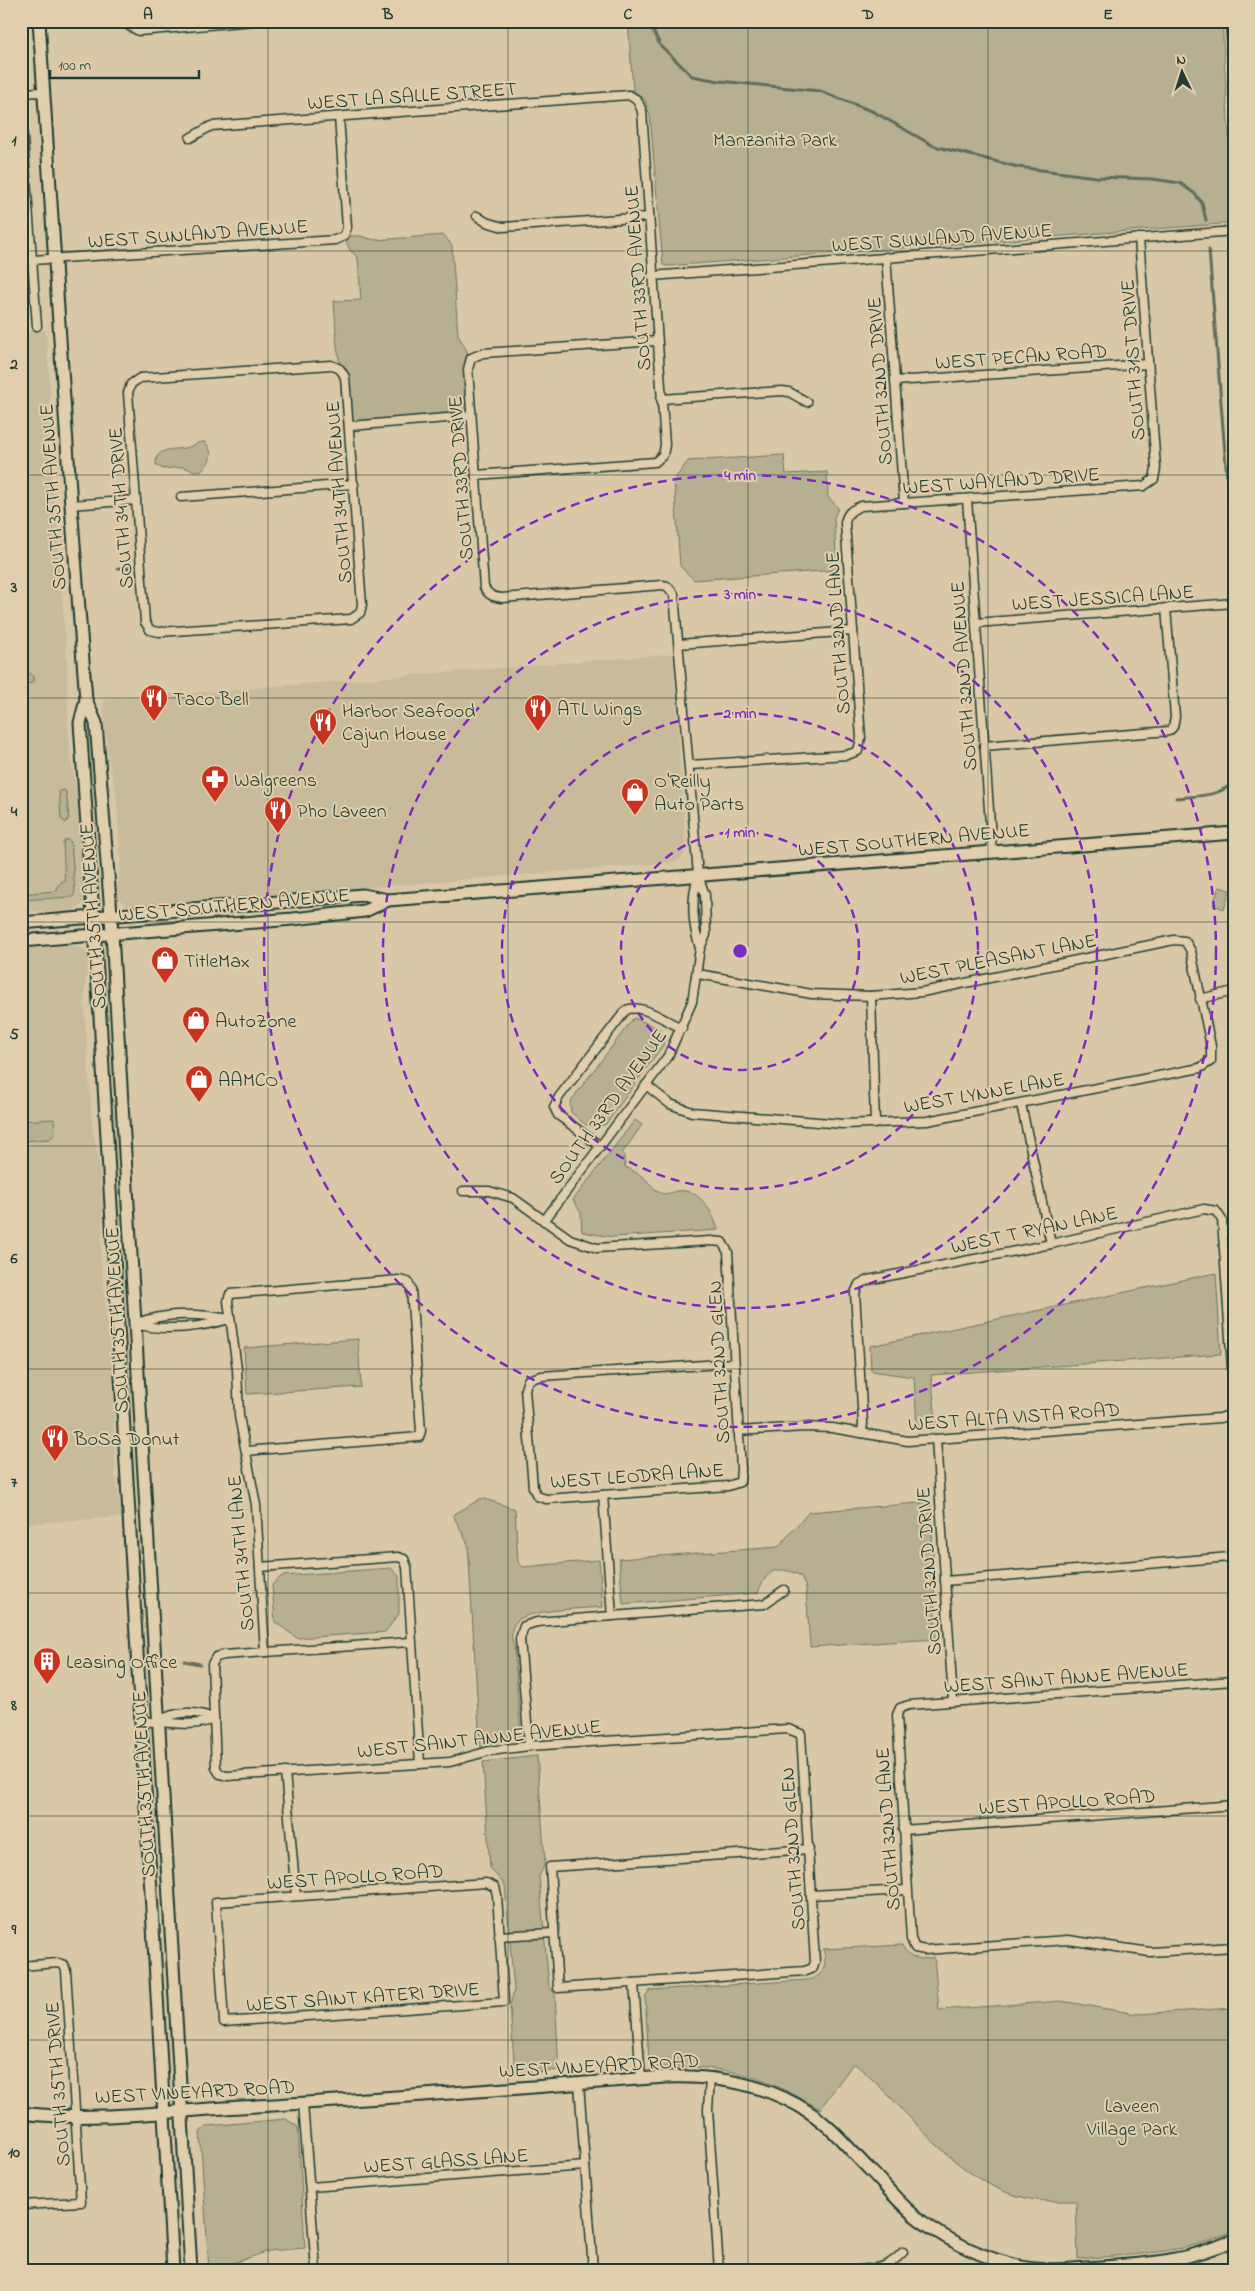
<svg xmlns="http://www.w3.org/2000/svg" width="1255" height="2291" viewBox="0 0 1255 2291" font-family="'Indie Flower',sans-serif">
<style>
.built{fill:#c8bb9c}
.green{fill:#b7af92;stroke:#6b7663}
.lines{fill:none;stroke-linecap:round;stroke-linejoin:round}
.stream{stroke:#5e6c5b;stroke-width:3}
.street-casing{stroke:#1f3d34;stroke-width:11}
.secondary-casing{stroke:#1f3d34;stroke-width:15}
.street{stroke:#e1ceac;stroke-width:8}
.secondary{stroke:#e1ceac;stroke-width:11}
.grid{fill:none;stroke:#1f3d34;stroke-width:1;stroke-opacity:0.55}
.ring{fill:none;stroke:#7b2cbf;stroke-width:2.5;stroke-dasharray:9 6}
.labels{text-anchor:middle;stroke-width:4;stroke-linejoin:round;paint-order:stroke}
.street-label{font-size:20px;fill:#1f3d34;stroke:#e1ceac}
.park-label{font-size:20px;fill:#274339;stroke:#e1ceac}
.poi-label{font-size:20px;fill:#1f3d34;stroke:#e1ceac;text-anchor:start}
.centre{fill:#7b2cbf;stroke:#e1ceac;stroke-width:2.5}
.ring-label{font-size:15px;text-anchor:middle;font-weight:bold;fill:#7b2cbf;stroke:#e1ceac;stroke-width:4;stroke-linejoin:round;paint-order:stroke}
.neatline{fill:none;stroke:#1f3d34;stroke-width:2}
.grid-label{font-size:16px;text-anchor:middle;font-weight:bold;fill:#1f3d34}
</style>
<rect width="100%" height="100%" fill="#d9c8a7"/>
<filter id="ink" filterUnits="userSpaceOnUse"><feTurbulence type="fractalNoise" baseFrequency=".02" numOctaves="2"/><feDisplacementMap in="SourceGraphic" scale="10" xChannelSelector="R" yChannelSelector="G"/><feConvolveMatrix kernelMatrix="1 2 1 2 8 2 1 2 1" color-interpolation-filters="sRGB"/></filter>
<g filter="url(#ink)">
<!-- built -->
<g class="built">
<polygon points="46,330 50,389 48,451 57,523 67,665 68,723 71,760 77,794 85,893 82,905 72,912 21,911 21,332"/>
<polygon points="673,654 686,847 683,856 677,862 133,907 123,903 119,899 117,892 121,859 116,792 108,759 103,700"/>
<polygon points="74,945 86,951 88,959 84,998 92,1126 100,1169 103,1206 101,1260 113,1376 115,1475 122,1517 21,1524 21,949"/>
</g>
<!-- green -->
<g class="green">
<polygon points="628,21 1222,21 1234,218 1229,222 1221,224 667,266 663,265 650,116 645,100 633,90"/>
<polygon points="444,235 452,246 458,335 471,358 471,416 350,426 337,346 334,301 361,300 358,258 350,250 344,236 360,236 375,240"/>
<path d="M201,442h4c9,10 6,19 -2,28l-8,1 -12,-4 -20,2 -7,-4c-1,-18 17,-15 29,-17 5,-1 10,-4 16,-6z"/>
<polygon points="784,455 786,474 827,472 828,497 838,508 834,518 837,570 694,580 680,566 674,480 688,461"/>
<polygon points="21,666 33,676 33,683 21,685"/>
<polygon points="64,790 66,792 69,818 66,823 61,819 59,791"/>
<polygon points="66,839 71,842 75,891 73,897 21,900 21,894 55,891 58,890 57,887 62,881 65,882 63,843"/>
<polygon points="1219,887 1230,890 1224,909 1213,905"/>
<path d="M635,1018l25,11 4,15 -58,80c-17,8 -22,-1 -35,-12l-1,-10 62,-82z"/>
<polygon points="54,1119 55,1134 50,1139 21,1141 21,1121"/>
<path d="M635,1120l7,5 -19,27 2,15c7,3 15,7 20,12 5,4 8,10 14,13 6,4 12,0 18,-1 23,-3 36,21 41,39l-105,7 -31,-5 -1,-19 -8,-13z"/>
<polygon points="1216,1273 1221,1354 931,1375 937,1428 917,1429 914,1377 871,1371 870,1346"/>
<polygon points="358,1339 361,1387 247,1394 244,1348"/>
<path d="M482,1498l33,11 3,53 5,5 76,-7 4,47c-19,2 -77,2 -87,15 -7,8 -4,18 -2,26l7,87 -41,12 -12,-203 -15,-29z"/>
<path d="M931,1502l5,137 -126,8 -4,-59 -5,-12c-23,-11 -34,-8 -43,17l-135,11 -4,-45 159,-12 31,-35z"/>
<polygon points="391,1568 399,1576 399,1614 385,1632 297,1638 275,1622 272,1585 282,1576"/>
<polygon points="537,1756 545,1862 539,1877 549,1987 555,1994 559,2070 515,2074 510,2006 514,1990 505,1885 490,1868 483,1762"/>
<path d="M902,1945c7,14 18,16 32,12l5,53 122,-9 76,13 97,-6v222c-48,25 -103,24 -156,29l-2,-58c-16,0 -31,1 -46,-2 -75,-14 -119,-89 -175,-135l-3,1 -32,44c-59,-35 -95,-44 -164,-42l-7,-6 -4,-64 5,-7 157,-10c17,-3 21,-15 16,-31z"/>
<polygon points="286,2119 298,2127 305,2248 269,2251 233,2263 229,2270 209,2270 200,2132 207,2126"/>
</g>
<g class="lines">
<!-- stream -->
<g class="stream">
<polyline points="648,21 660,45 692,76 719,81 820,91 874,112 934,146 1018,167 1096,177 1152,179 1180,183 1195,194 1202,203 1206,220"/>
<polyline points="1209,250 1234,568"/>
<polyline points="118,568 131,568"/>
<path d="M1176,798c20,-2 45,-1 58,-17"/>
<polyline points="184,1661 200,1664"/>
</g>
<!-- street casing -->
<g class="street-casing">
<g id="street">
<polyline points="129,21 129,26 139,31 254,21"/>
<polyline points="21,93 42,92"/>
<polyline points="21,112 37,326"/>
<polyline points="190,138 211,126 629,95 637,100 642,111 665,445 663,455 655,462 476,475"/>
<polyline points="477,216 486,222 503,227 649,217"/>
<polyline points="886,257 904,503"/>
<polyline points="33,260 335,240 344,236 347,227 339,117"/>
<polyline points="652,276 1234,231"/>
<polygon points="331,365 340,369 345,377 362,605 360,613 351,619 159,632 150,630 145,622 128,393 131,384 140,378"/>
<polyline points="895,381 1148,364"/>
<polyline points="661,399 782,391 789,392 807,402"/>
<polyline points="350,426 471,416"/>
<polyline points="181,497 354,484"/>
<polyline points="967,499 992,852"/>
<polyline points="71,505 136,500"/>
<polyline points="976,623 1234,603"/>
<polyline points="679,644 853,631"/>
<polyline points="984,746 1169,731 1173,727 1175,717 1166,608"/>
<path d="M690,765l157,-10 11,-4 3,-13 -16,-215c2,-10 6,-13 16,-17l283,-20 10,-7 2,-11 -17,-230"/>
<path d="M698,875c-7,25 -6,49 2,73"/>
<polyline points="871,996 875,1124"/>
<polyline points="1200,999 1234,991"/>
<polyline points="646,1085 670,1104 692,1112 843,1124 927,1121 1200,1068 1211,1061 1211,1046 1191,951 1185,941 1174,940 922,992 871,996 812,994 698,974"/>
<polyline points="1021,1104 1051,1244"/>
<path d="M600,1146l-42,-31 -4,-8 5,-10 67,-87c17,-7 40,12 56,18"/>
<polyline points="463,1191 489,1191 513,1198 570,1239 597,1248 710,1241 722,1242 728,1252 741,1469 740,1482 728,1486 546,1499 537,1496 533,1487 525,1389 528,1380 541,1376 734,1363"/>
<path d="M544,1221l124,-165 24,-54 8,-54 6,-13 -1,-40 -7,-20 -24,-281 -7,-8 -5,-1 -160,13c-9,-1 -14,-3 -18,-11l-16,-218 3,-11 12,-5 173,-12"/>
<path d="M134,1324c30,-12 64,-11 95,-5"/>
<path d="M134,1324c30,7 63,4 92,-4"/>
<polyline points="738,1431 805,1427 832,1428 908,1441 1220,1418 1232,1414 1234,1405"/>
<polyline points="862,1433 863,1423 855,1293 859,1284 868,1280 1051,1244 1204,1209 1216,1211 1222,1220 1234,1397"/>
<polyline points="936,1439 953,1701"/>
<polyline points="246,1451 419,1437 421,1431 411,1289 408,1282 399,1280 230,1294 228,1301 237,1369 239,1416 256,1505 265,1652"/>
<polyline points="603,1495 612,1616"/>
<polyline points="260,1567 398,1557 404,1559 407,1567 420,1764"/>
<polyline points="945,1581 1230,1557 1234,1559"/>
<polyline points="410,1642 224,1655 216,1657 212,1664 216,1768 220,1774 227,1776 450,1762 489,1751 529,1746 788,1729 801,1734 815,1962 813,1968 805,1971 558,1988 550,1867 809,1849"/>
<polyline points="1234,1681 909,1705 900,1708 897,1715 911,1939 915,1948 925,1950 1068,1940 1150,1952 1234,1947"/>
<path d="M159,1721c16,-10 38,-11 55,-2"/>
<path d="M141,1722c25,-2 49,7 73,-3"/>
<polyline points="529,1746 520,1639 524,1626 537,1622 764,1604 784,1590"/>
<polyline points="285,1772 296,1896"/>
<polyline points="903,1830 1234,1805"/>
<polygon points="486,1883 495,1887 497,1895 504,2002 224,2022 216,1902"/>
<polyline points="811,1895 907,1890"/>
<polyline points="499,1936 554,1933"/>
<polyline points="21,1966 58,1963 64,1965 66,1971 81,2202 21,2205"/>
<polyline points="634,1983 641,2079"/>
<polyline points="710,2078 708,2110 719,2270"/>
<polyline points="579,2084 593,2270"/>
<polyline points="303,2104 316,2270"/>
<polyline points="310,2187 585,2166"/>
<path d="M858,2270c21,-2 29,-1 45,-18"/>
</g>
</g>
<!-- secondary casing -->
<g class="secondary-casing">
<g id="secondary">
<polyline points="39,21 71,505 86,700 80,723 100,1017 173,2270"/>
<polyline points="1232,21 1234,50"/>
<polyline points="86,700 96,723 110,900 191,2270"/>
<polyline points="21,923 363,895 388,900 1234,833"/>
<polyline points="21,941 293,919 365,911 388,900"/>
<path d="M21,2113c71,9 148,-2 220,-6 141,-8 282,-19 424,-30 50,-2 101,7 144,35 23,15 41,38 60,57 17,17 32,37 51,51 30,22 66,39 102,47 26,5 54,2 80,0 50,-3 85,-6 132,-27"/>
</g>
</g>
<!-- street -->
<use href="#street" class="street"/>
<!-- secondary -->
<use href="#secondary" class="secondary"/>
</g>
</g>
<!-- grid -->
<path class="grid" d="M268,21v2249M508,21v2249M748,21v2249M988,21v2249M21,251h1213M21,475h1213M21,698h1213M21,922h1213M21,1146h1213M21,1369h1213M21,1593h1213M21,1816h1213M21,2040h1213"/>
<!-- distance rings -->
<g class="ring">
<circle cx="740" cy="951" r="119"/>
<circle cx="740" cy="951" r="238"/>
<circle cx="740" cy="951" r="357"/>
<circle cx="740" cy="951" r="476"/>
</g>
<!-- icons -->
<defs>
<g id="restaurant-pin" transform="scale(1.4375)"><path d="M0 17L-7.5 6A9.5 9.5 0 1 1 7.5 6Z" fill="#c8321e" stroke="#e1ceac"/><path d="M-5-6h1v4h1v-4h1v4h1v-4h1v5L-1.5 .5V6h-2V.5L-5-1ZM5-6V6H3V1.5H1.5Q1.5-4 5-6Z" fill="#fff"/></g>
<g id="pharmacy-pin" transform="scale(1.4375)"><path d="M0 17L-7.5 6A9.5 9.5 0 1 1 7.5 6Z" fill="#c8321e" stroke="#e1ceac"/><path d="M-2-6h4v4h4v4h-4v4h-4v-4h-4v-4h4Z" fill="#fff"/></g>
<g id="shop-pin" transform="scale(1.4375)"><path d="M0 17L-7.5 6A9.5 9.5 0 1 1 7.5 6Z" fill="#c8321e" stroke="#e1ceac"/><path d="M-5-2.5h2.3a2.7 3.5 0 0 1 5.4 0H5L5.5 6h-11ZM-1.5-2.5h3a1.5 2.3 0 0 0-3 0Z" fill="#fff"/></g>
<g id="building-pin" transform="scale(1.4375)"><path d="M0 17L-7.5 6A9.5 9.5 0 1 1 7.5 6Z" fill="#c8321e" stroke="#e1ceac"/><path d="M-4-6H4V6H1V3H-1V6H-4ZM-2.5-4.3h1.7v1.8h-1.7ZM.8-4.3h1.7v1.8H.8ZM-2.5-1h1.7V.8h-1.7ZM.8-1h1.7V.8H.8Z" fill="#fff"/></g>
</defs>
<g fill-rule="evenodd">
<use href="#restaurant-pin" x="154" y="698"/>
<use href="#restaurant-pin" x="538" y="708"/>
<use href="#restaurant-pin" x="323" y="722"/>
<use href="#pharmacy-pin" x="215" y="779"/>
<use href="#shop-pin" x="635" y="792"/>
<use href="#restaurant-pin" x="278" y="810"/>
<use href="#shop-pin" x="165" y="960"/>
<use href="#shop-pin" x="196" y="1020"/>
<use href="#shop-pin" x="199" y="1079"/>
<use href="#restaurant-pin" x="55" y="1438"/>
<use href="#building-pin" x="47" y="1661"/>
</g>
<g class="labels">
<!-- street labels -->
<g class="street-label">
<text transform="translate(412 95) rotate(-4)" y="7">WEST LA SALLE STREET</text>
<text transform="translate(198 233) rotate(-4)" y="7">WEST SUNLAND AVENUE</text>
<text transform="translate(942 237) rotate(-4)" y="7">WEST SUNLAND AVENUE</text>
<text transform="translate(637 278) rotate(-94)" y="7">SOUTH 33RD AVENUE</text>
<text transform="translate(1021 356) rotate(-4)" y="7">WEST PECAN ROAD</text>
<text transform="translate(1132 360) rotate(-94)" y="7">SOUTH 31ST DRIVE</text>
<text transform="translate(879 381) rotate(-94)" y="7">SOUTH 32ND DRIVE</text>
<text transform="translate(460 478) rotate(-94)" y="7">SOUTH 33RD DRIVE</text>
<text transform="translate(1001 480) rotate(-4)" y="7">WEST WAYLAND DRIVE</text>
<text transform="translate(338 492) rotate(-94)" y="7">SOUTH 34TH AVENUE</text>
<text transform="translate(52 497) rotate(-94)" y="7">SOUTH 35TH AVENUE</text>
<text transform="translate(120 508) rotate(-94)" y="7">SOUTH 34TH DRIVE</text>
<text transform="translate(1103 597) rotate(-4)" y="7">WEST JESSICA LANE</text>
<text transform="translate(837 633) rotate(-94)" y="7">SOUTH 32ND LANE</text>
<text transform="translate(963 676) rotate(-94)" y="7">SOUTH 32ND AVENUE</text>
<text transform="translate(914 839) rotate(-5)" y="7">WEST SOUTHERN AVENUE</text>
<text transform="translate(234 904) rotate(-5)" y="7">WEST SOUTHERN AVENUE</text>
<text transform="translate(92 916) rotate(-94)" y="7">SOUTH 35TH AVENUE</text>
<text transform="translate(998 958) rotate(-11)" y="7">WEST PLEASANT LANE</text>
<text transform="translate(984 1092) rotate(-10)" y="7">WEST LYNNE LANE</text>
<text transform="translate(607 1106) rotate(-54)" y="7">SOUTH 33RD AVENUE</text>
<text transform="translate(1034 1229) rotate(-12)" y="7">WEST T RYAN LANE</text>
<text transform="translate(116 1320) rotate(-93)" y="7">SOUTH 35TH AVENUE</text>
<text transform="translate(718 1362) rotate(-93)" y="7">SOUTH 32ND GLEN</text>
<text transform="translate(1014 1416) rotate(-4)" y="7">WEST ALTA VISTA ROAD</text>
<text transform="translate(637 1475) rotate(-4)" y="7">WEST LEODRA LANE</text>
<text transform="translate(240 1553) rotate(-95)" y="7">SOUTH 34TH LANE</text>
<text transform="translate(928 1571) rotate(-94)" y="7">SOUTH 32ND DRIVE</text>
<text transform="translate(1066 1677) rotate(-4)" y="7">WEST SAINT ANNE AVENUE</text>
<text transform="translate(479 1738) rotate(-6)" y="7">WEST SAINT ANNE AVENUE</text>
<text transform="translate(143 1784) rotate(-93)" y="7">SOUTH 35TH AVENUE</text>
<text transform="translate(1067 1801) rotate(-4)" y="7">WEST APOLLO ROAD</text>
<text transform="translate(887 1829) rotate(-94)" y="7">SOUTH 32ND LANE</text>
<text transform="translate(792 1849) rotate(-94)" y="7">SOUTH 32ND GLEN</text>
<text transform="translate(355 1876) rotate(-4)" y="7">WEST APOLLO ROAD</text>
<text transform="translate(363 1996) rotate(-4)" y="7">WEST SAINT KATERI DRIVE</text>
<text transform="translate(599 2065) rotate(-3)" y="7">WEST VINEYARD ROAD</text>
<text transform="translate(57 2084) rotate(-94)" y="7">SOUTH 35TH DRIVE</text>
<text transform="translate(195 2091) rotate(-3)" y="7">WEST VINEYARD ROAD</text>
<text transform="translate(446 2160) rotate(-4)" y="7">WEST GLASS LANE</text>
</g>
<!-- park labels -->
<g class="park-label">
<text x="775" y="146">Manzanita Park</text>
<text x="1132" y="2112">Laveen<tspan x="1132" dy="23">Village Park</tspan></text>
</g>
<!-- poi labels -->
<g class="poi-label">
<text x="173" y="705">Taco Bell</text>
<text x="557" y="715">ATL Wings</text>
<text x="342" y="717">Harbor Seafood<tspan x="342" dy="23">Cajun House</tspan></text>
<text x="234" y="786">Walgreens</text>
<text x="654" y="787">O'Reilly<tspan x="654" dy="23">Auto Parts</tspan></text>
<text x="297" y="817">Pho Laveen</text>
<text x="184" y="967">TitleMax</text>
<text x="215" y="1027">AutoZone</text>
<text x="218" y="1086">AAMCO</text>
<text x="74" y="1445">BoSa Donut</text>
<text x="66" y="1668">Leasing Office</text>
</g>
</g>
<circle cx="740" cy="951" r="8" class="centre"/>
<g class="ring-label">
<text x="740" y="480">4 min</text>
<text x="740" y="599">3 min</text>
<text x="740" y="718">2 min</text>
<text x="740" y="837">1 min</text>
</g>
<!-- margin -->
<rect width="1255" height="2291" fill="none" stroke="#e1ceac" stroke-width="55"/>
<!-- north arrow -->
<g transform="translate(1182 72) rotate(356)" stroke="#e1ceac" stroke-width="4" paint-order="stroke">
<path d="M0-4L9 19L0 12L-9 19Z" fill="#1f3d34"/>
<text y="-8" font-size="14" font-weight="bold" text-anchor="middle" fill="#1f3d34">N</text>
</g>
<!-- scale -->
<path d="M50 70v8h149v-8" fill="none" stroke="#1f3d34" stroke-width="2.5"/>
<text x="58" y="70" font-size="15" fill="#1f3d34" stroke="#e1ceac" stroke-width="4" paint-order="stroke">100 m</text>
<rect x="28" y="28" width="1200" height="2236" class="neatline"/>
<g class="grid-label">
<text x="148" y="19">A</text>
<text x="388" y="19">B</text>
<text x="628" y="19">C</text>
<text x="868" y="19">D</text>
<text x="1108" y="19">E</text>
<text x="14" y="145">1</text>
<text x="14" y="369">2</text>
<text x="14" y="592">3</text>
<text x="14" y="816">4</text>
<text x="14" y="1039">5</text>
<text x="14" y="1263">6</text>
<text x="14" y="1487">7</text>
<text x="14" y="1710">8</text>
<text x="14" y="1934">9</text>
<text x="14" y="2157">10</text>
</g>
</svg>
